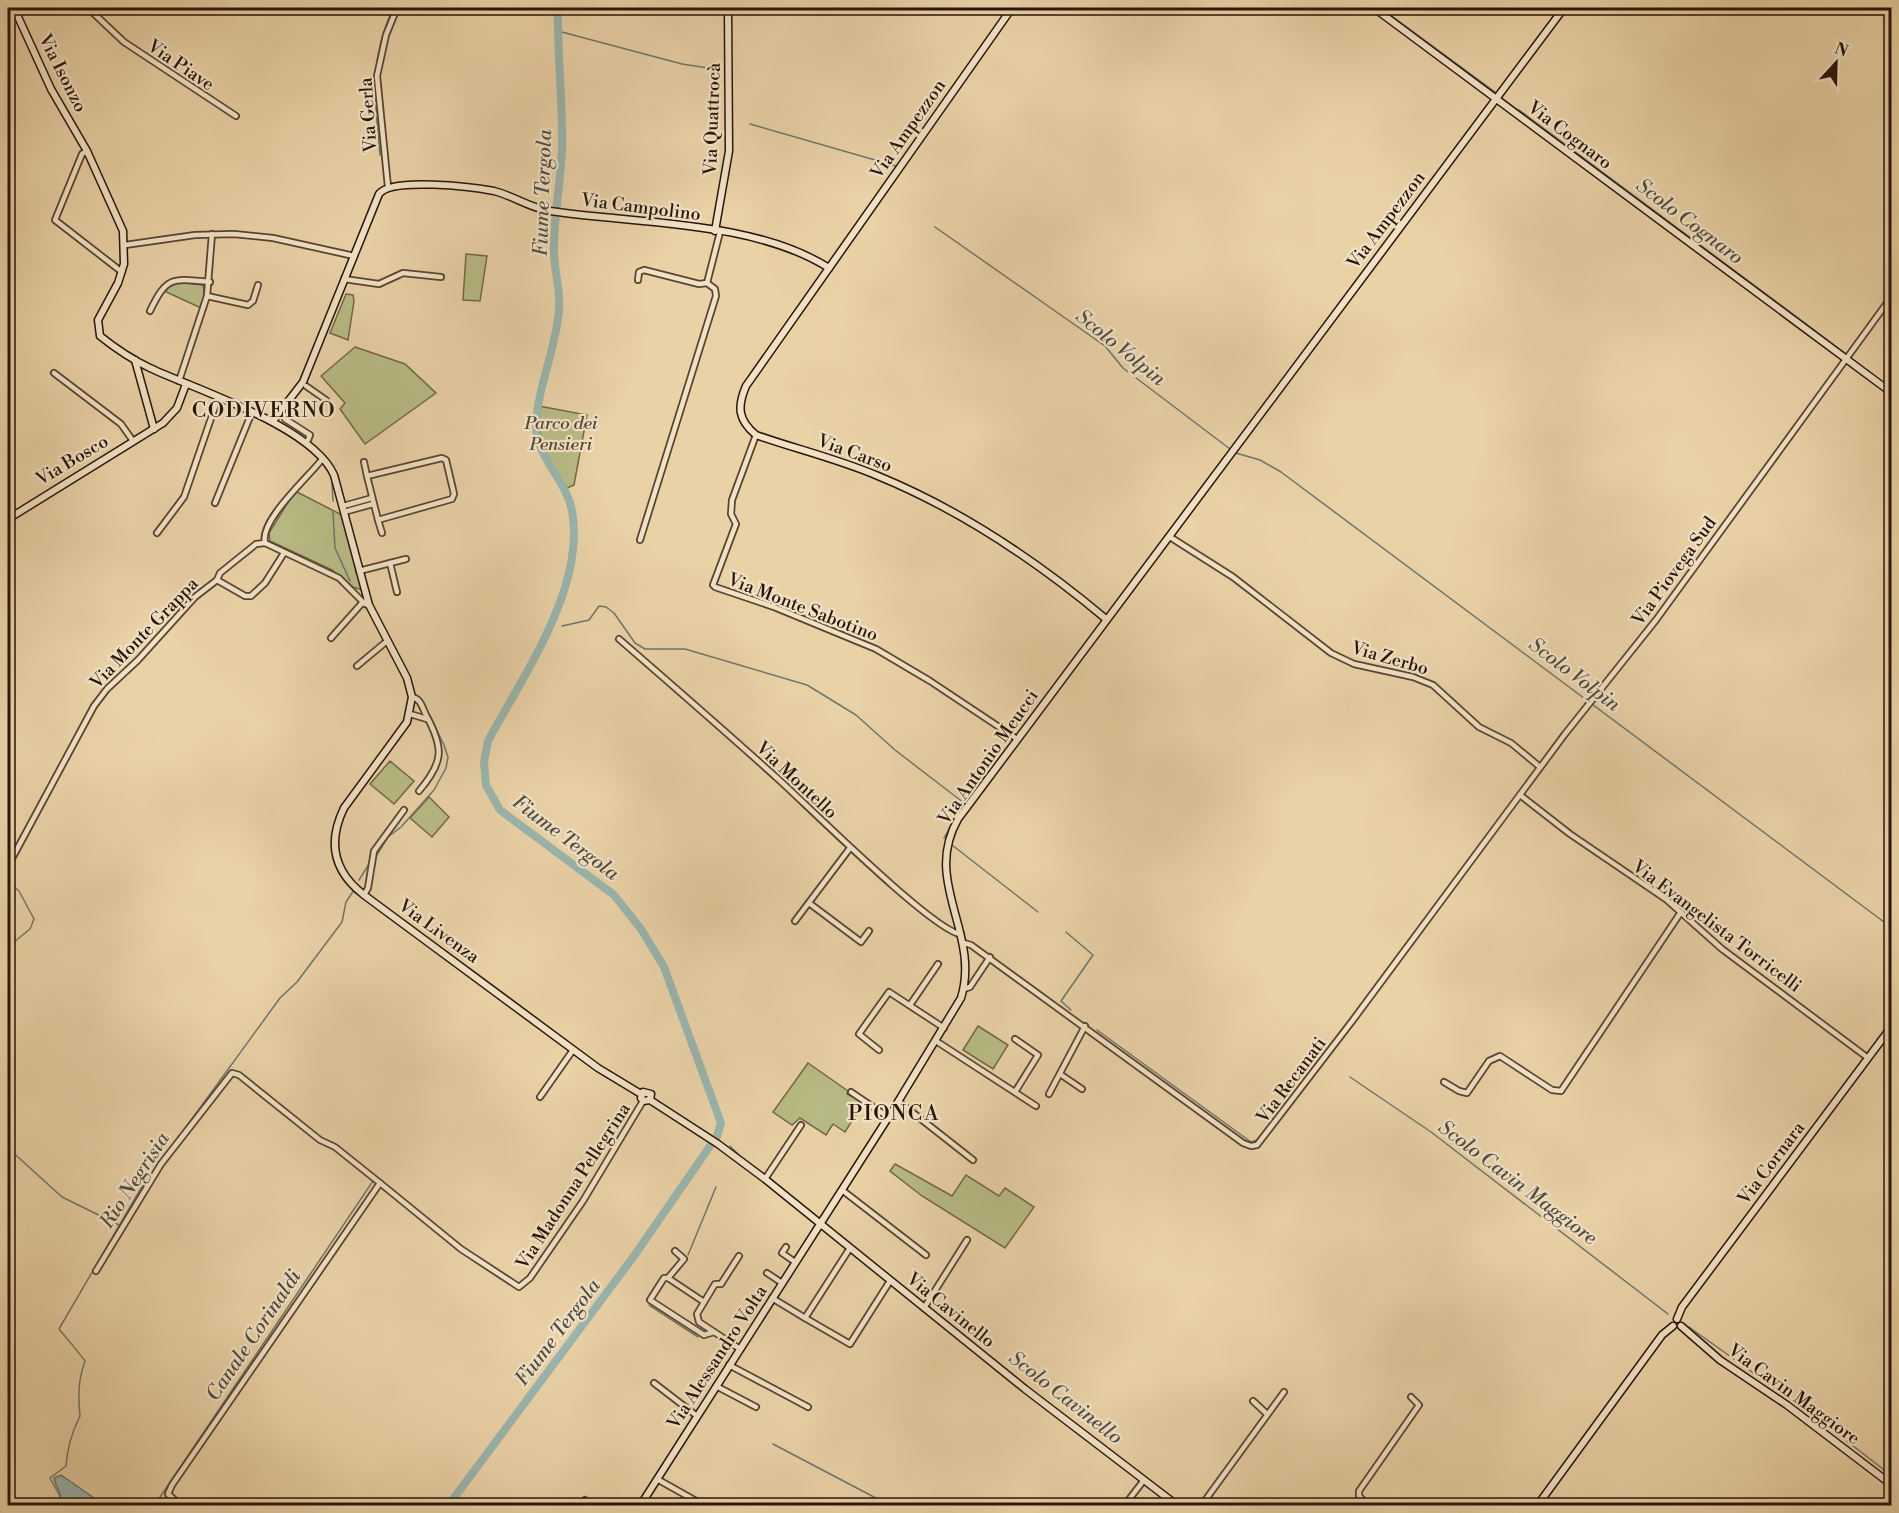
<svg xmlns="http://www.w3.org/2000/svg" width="1899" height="1513" viewBox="0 0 1899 1513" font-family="'Libre Bodoni',serif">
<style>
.green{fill:#b8bb85;stroke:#706846;stroke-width:1.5}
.water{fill:#99b6af;stroke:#6c766c;stroke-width:1.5}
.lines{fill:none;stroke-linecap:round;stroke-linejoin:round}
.stream{stroke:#6c766c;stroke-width:1.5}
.river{stroke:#99b6af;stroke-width:8}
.street-casing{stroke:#594430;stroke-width:8}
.secondary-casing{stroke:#291508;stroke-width:9}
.street{stroke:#f1e2c6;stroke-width:4.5}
.secondary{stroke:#f1e2c6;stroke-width:6}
.labels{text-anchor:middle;stroke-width:4.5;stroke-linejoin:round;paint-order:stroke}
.street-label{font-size:18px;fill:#291508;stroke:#f1e2c6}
.park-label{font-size:18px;font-style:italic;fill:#54472e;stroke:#f1e2c6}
.water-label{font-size:20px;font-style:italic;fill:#504d42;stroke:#f1e2c6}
.quarter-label{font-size:21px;letter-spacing:1.5px;fill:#291508;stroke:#f1e2c6}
</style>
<rect width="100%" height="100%" fill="#ead2a7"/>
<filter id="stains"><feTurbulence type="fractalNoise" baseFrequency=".00333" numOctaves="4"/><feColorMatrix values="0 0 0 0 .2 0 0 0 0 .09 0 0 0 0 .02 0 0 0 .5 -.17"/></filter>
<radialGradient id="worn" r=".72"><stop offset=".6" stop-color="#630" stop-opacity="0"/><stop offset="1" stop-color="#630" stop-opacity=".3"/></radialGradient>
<!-- green -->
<g class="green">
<polygon points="466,254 487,256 480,301 463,300"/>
<polygon points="178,282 203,285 205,295 201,308 164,291 167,286"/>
<polygon points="346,294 353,295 354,301 348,340 330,333"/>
<polygon points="355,347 405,364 436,393 365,444 340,409 345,403 321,376"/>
<path d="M539,406l48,9 -13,70 -7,3c-20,-32 -30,-43 -28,-82z"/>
<polygon points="295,491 342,515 362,590 353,587 332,570 270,541 269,533"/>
<polygon points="390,761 414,781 394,804 370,784"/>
<polygon points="429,797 449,817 432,837 410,818"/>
<polygon points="978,1026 1008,1045 993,1069 963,1050"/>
<polygon points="808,1063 848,1091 847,1094 864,1102 845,1132 833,1124 826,1135 800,1118 792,1125 773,1112"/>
<polygon points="895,1164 952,1196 966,1175 999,1196 1005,1188 1034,1207 1005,1248 922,1196 890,1171"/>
</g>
<!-- water -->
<path class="water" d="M61,1475l43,30h-43c1,-15 -5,-16 -7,-27z"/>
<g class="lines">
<!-- stream -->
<g class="stream">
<polyline points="1381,8 1495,92"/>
<polyline points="558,31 682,64 721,70"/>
<polyline points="1519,110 1845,353"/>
<polyline points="750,124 896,166"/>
<path d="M380,155c-5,-59 -12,-91 13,-147"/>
<polyline points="935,227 1105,346 1123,368 1230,449"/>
<polyline points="1851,358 1878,379"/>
<polyline points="1236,453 1260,460 1281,472 1892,928"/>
<polyline points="332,483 333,501"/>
<polyline points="333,512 335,548 350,581"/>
<polyline points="551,623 553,624"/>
<polyline points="562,626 589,620 599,606 606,607 614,613 635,643 645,649 685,649 807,685 856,715 895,750 964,803 944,838"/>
<polyline points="952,845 1038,912"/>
<polyline points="375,858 388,837 401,827 434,790 446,768 448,757 444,745 423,702"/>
<polyline points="359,880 369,864"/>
<polyline points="8,882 19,891 34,919 30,929 8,947"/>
<polyline points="1066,932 1093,955 1061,1001 1071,1010"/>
<polyline points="1097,1030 1251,1142 1257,1140 1322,1056"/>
<polyline points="1350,1077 1431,1132 1668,1314"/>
<polyline points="716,1137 719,1138"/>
<polyline points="730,1146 738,1154"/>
<polyline points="8,1148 62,1197 119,1225"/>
<polyline points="688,1255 716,1187"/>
<polyline points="649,1305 698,1337"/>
<polyline points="932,1310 1062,1414"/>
<polyline points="1689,1327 1821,1421 1892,1476"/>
<polyline points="773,1444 891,1506"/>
<polyline points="1126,1462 1184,1506"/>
<path d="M58,1506l2,-10 -10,-18 16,-12c1,-17 6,-34 14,-50 -2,-19 -2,-36 5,-55 -8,-11 -17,-21 -26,-32l81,-139 140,-192 17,-16 45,-60 4,-20 8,-12"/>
<polyline points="154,1506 373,1181"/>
</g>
<!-- river -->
<path class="river" d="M448,1506l186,-250 83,-120 4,-13 -57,-156 -23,-38 -27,-34 -114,-85 -14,-25 -2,-23 4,-21c35,-65 98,-154 84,-230 -5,-30 -37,-55 -36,-86 2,-40 20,-76 23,-115 2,-21 -6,-42 -5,-63 0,-33 7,-66 8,-99 1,-47 -5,-94 -4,-140"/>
<!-- street casing -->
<g class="street-casing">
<g id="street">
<polyline points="88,8 124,42 236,116"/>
<polyline points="87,151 82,154 55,220 122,272"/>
<polyline points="388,187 377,76 386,35 397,8"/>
<polyline points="125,245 195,235 234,234 273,238 354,256"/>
<polyline points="344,279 379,284 403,273 441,277"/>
<polyline points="638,280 639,272 644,270 699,284 707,283"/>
<polyline points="207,296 248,305 253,301 258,285"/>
<path d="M150,311c17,-35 22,-33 60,-29"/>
<polyline points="54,373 121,424 133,441"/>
<polyline points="179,381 207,296 212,234"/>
<polyline points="306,386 326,400"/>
<polyline points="284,415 285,419 310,435 308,440"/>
<polyline points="756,435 732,500 731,514 736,524 713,585 715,587 774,607 876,649 930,681 1017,739"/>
<polygon points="442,458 446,460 454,494 452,499 378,520 367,476"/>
<polyline points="364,462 367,476"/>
<polyline points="215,503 252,412"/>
<polyline points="343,506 372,498"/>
<polyline points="344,512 373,504"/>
<polyline points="378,520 382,533"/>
<polyline points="157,533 184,497 218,398"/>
<polyline points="1170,537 1233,577 1331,653 1354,664 1413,677 1433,685 1479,727 1511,743 1540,767"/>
<polyline points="640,540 716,296 715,289 707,283 720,232"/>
<polyline points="265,543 339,578 365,604 369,605"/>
<path d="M265,543c-6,-23 45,-67 58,-85"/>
<polyline points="390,563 397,592"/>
<polyline points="359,571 406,559"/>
<polyline points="217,580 245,596 251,596 265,583 284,553"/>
<polyline points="331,638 363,602"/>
<path d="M619,639c53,46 106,92 158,139 28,25 158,155 184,156"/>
<polyline points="357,666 387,641"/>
<path d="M412,697c9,2 10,10 14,18 18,33 18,47 -7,76"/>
<polyline points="410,714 427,719"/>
<polyline points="1520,795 1570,834 1667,900 1722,949 1868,1058"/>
<polyline points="8,866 94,706 107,689 138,660 195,597 217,580 220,573 256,544 265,543"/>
<polyline points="364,895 368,888 374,851 404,810"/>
<polyline points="809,903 861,942 869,931"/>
<polyline points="795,921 850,848"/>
<polyline points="964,943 971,945 1243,1143 1251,1146 1257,1145 1353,1020 1565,734 1656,620 1892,296"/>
<polyline points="964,989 970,987 990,957"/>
<polyline points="910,1005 938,964"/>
<polyline points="1015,1039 1038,1055 1015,1092"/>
<polyline points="936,1041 1036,1106"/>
<polyline points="879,1050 859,1034 889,992 944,1028"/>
<polyline points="1060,1074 1082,1089"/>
<polyline points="1444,1082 1459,1091 1467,1093 1489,1061 1500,1056 1552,1090 1561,1091 1681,912"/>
<polyline points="851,1092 888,1117"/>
<polyline points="1049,1094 1085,1026"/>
<polyline points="540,1097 573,1050"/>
<polyline points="898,1101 973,1160"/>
<polyline points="765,1179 801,1125"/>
<polyline points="380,1183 461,1249 519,1287 530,1278 583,1201 643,1101"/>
<polyline points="842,1190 926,1255"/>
<polyline points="786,1247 782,1253 795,1262"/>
<polyline points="675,1251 684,1259 668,1278 704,1302"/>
<polyline points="739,1256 721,1284 715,1284 697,1314 699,1322 740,1349"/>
<polyline points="96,1271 161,1164 232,1073 239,1075 320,1140 335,1147 380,1183 172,1485 168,1494 181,1506"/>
<polyline points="767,1273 782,1283"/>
<polyline points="668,1278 664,1278 650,1300 704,1335 714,1332"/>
<polyline points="772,1298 805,1318 850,1248"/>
<polyline points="924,1308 967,1240"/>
<polyline points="805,1318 850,1344 890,1281"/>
<polyline points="729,1365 808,1407"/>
<polyline points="654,1383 697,1416"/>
<polyline points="716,1386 756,1407"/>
<polyline points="1253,1401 1267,1414"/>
<polyline points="657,1479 705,1506"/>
<polyline points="585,1500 594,1506"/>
<polyline points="1124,1506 1144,1480"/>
<polyline points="1201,1506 1284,1392"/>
<polyline points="1369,1506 1359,1496 1359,1491 1419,1405 1411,1397"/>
</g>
</g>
<!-- secondary casing -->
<g class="secondary-casing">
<g id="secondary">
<path d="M14,8l37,81 36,62 36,80 1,33 -6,19 -20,37 2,16c15,12 33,24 50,32 49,23 162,58 184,107l35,130 38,73 5,19 -5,25 -63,86c-17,35 -10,64 20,87l234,173 43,26"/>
<path d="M1012,8l-266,378c-9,21 -8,34 10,49 40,14 82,24 122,41 83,34 160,86 228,143"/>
<polyline points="1374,8 1892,393"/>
<polyline points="715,231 729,151 728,8"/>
<polyline points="135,360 154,429"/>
<path d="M273,421l30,-39 76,-188c12,-17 94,-7 115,-3 20,5 36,17 56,20 87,13 203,9 279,57"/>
<polyline points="8,519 163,423 177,408 186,384"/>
<polyline points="650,1100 651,1094 643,1092 641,1098 643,1101 650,1100 718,1144 765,1179 1025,1389 1178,1506"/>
<polyline points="1677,1319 1682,1307 1892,1026"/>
<polyline points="1681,1326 1720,1360 1787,1405 1892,1485"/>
<path d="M640,1506l253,-396 68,-112c20,-65 -39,-116 -3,-179l606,-811"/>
<polyline points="1537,1506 1662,1335 1673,1326"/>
</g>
</g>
<!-- street -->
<use href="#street" class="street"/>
<!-- secondary -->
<use href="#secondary" class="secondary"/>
</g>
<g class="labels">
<!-- street labels -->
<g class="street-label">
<text transform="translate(181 65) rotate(34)" y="6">Via Piave</text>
<text transform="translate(63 73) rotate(63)" y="6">Via Isonzo</text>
<text transform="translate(368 115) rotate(-94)" y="6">Via Gerla</text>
<text transform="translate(712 119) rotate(-88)" y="6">Via Quattrocà</text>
<text transform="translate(908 129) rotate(-55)" y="6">Via Ampezzon</text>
<text transform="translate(1570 135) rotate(37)" y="6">Via Cognaro</text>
<text transform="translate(641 207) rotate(7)" y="6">Via Campolino</text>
<text transform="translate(1386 220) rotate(-53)" y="6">Via Ampezzon</text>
<text transform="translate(855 453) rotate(20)" y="6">Via Carso</text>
<text transform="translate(72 460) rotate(-31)" y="6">Via Bosco</text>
<text transform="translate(1674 571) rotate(-54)" y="6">Via Piovega Sud</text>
<text transform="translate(803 607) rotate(21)" y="6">Via Monte Sabotino</text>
<text transform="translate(144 633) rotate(-46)" y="6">Via Monte Grappa</text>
<text transform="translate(1390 658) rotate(16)" y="6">Via Zerbo</text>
<text transform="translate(988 757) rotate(-55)" y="6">Via Antonio Meucci</text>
<text transform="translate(797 780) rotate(43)" y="6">Via Montello</text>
<text transform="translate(1717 926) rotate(37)" y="6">Via Evangelista Torricelli</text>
<text transform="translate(439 931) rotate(36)" y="6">Via Livenza</text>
<text transform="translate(1291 1080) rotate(-53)" y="6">Via Recanati</text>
<text transform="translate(1771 1163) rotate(-53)" y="6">Via Cornara</text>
<text transform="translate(573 1186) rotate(-57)" y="6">Via Madonna Pellegrina</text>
<text transform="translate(951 1310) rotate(39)" y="6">Via Cavinello</text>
<text transform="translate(717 1357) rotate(-57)" y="6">Via Alessandro Volta</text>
<text transform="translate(1794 1394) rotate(36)" y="6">Via Cavin Maggiore</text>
</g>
<!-- park labels -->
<g class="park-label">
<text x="561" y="429">Parco dei<tspan x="561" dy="21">Pensieri</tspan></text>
</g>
<!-- water labels -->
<g class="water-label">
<text transform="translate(542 193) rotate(-88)" y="7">Fiume Tergola</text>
<text transform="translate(1690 221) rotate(37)" y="7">Scolo Cognaro</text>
<text transform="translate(1121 347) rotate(39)" y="7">Scolo Volpin</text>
<text transform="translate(1575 674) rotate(37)" y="7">Scolo Volpin</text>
<text transform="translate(566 837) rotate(37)" y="7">Fiume Tergola</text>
<text transform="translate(134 1180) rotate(-57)" y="7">Rio Negrisia</text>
<text transform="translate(1518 1182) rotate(37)" y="7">Scolo Cavin Maggiore</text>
<text transform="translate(557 1332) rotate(-53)" y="7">Fiume Tergola</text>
<text transform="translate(253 1335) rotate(-56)" y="7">Canale Corinaldi</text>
<text transform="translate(1066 1397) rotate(38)" y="7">Scolo Cavinello</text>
</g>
<!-- quarter labels -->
<g class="quarter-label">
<text x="264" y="417">CODIVERNO</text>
<text x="894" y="1120">PIONCA</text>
</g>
</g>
<!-- margin -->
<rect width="1899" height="1513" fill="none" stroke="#ead2a7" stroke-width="30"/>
<rect x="9" y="9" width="1881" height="1495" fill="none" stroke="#291508" stroke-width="3"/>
<rect x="15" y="15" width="1869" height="1483" fill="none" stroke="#291508" stroke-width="1.5"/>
<!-- north arrow -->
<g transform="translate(1836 63) rotate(22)" stroke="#f1e2c6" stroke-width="4.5" paint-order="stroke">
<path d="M0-4.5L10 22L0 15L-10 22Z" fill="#291508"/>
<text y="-9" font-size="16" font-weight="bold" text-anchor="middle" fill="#291508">N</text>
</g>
<rect width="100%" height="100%" filter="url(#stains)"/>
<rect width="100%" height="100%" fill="url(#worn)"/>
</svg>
